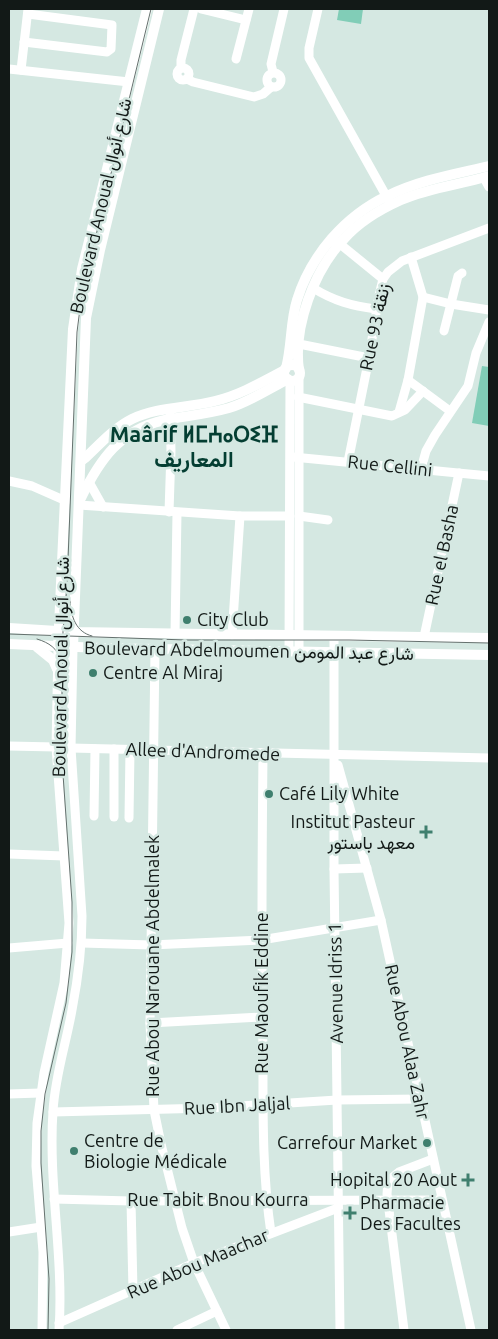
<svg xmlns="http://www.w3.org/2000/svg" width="498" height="1339" viewBox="0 0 498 1339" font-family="Ubuntu,Vazirmatn,'Noto Sans Tifinagh',sans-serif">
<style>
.green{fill:#81cdb7}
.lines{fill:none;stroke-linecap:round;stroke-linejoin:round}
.minor{stroke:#fff;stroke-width:9}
.major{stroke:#fff;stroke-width:10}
.tram{stroke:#65716e;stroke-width:1}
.poi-dot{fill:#3f7f6e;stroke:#d5e8e2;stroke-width:2}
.labels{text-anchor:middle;stroke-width:5;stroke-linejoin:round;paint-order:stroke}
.street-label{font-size:18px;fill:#121917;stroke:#d5e8e2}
.poi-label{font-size:18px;fill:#121917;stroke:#d5e8e2;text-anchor:start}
.district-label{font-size:22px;font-weight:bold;fill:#043e32;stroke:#d5e8e2}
</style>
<rect width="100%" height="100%" fill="#d5e8e2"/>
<!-- green -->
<g class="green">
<polygon points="339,9 363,9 361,24 337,20"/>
<polygon points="482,366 489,367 489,426 472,423"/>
</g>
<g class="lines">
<!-- minor -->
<g class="minor">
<polyline points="201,9 246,20"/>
<polyline points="318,9 309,48 309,58 389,201"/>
<polyline points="24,42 107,52 111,49 112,25 28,14"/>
<polyline points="236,59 249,9"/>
<circle cx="183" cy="74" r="6"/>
<polyline points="181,68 181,60 194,9"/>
<polyline points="9,69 129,82"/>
<polyline points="21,70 28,9"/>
<polyline points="273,72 271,64 284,9"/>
<circle cx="274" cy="80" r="7"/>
<polyline points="187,79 193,82 254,97 263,94 271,87"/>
<polyline points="484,178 489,187"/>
<polyline points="335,240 383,279"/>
<path d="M313,288c21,13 39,18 63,21"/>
<polyline points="423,297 451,304 489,310"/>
<polyline points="444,331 458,276 462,273"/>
<polyline points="299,344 369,358"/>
<polyline points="408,380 450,411"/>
<polyline points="298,397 392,416 405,410 423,391"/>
<polyline points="399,412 408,380 423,297 411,257"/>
<polyline points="293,457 489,476"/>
<polyline points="348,462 369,358 379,295 383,279 388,272 402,261 489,228"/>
<polyline points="421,469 426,451 435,435 468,386 476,353 489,322"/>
<polyline points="9,481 32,486 66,501"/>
<polyline points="89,482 103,507"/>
<polyline points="79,505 240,516 289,516"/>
<polyline points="169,512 171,451 170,412"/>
<polyline points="299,516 328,520"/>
<polyline points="175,633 177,513"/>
<polyline points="232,635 240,516"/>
<polyline points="334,636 334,869 340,1330"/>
<polyline points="424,637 459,473"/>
<polyline points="155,649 150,1023 154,1110 161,1144 182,1228 194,1263 226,1330"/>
<polyline points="289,652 290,381"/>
<polyline points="299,652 299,377"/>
<polyline points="9,746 56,747"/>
<polyline points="71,748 489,758"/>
<path d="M263,753c-1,99 -2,198 0,297 0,61 -1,123 8,183"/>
<polyline points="338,765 381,920 471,1330"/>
<polyline points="94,816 95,749"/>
<polyline points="114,817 114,749"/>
<polyline points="129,818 130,750"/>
<polyline points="9,854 64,856"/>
<polyline points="334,869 367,868"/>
<polyline points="82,943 151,945 261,940 381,920"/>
<polyline points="9,948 68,943"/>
<polyline points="150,1023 262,1017"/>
<polyline points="9,1094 40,1093"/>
<polyline points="53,1112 209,1108 337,1100 420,1099"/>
<polyline points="54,1199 131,1201 442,1200"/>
<polyline points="131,1201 133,1291"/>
<polyline points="9,1232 41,1227"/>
<polyline points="59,1323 194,1263 338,1208"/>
<polyline points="42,1330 43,1252 36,1166 37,1123 44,1073 64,983 69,923 56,747 58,647"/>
<path d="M59,1330c5,-73 -11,-146 -6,-219 2,-35 13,-67 19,-101 6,-31 10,-62 10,-94l-11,-168 2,-100"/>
<polyline points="177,1330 217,1311"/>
<polyline points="404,1330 387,1194 388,1181 399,1172 433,1159"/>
</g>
<!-- major -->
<g class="major">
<circle cx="292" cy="373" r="8"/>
<path d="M286,368c6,-22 4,-46 11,-68 14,-45 48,-84 90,-104 32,-16 68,-22 102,-30"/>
<path d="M299,370c-6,-43 15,-100 45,-131 14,-16 37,-30 57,-39 30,-13 58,-15 88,-24"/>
<path d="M81,461l4,-3c15,-14 29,-30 47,-39 25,-12 56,-11 83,-18 25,-6 47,-19 70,-31"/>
<path d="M81,498c19,-39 39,-68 84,-78 21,-4 43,-6 64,-12 20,-6 40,-19 59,-29"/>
<polyline points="9,628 73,632 489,638"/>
<polyline points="9,644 101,648 489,655"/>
<polyline points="37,647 53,660 57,669"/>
<polyline points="58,647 73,329 82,269 147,9"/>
<polyline points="73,648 86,318 100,250 159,9"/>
</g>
<!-- tram -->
<g class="tram">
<path d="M70,601c1,16 6,31 22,35"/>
<polyline points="9,634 186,640 349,640 489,643"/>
<path d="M37,639c13,4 19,9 25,21"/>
<polyline points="48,1330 49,1279 41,1163 41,1131 45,1094 66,1003 72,952 72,902 62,760 62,676 63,632 67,585 77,332 82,293 151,9"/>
</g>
</g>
<!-- markers -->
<g class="poi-dot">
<circle cx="187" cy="620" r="5"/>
<circle cx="93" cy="673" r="5"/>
<circle cx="269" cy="794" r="5"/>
<path d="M423.5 824.5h5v5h5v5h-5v5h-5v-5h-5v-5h5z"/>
<circle cx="427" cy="1143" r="5"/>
<circle cx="74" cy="1151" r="5"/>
<path d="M465.5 1172.5h5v5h5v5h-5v5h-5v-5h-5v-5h5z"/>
<path d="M347.5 1205.5h5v5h5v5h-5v5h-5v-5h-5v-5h5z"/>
</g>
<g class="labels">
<!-- street labels -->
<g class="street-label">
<text transform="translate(101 206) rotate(-77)" y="6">Boulevard Anoual شارع أنوال</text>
<text transform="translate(375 327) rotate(-78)" y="6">Rue 93 زنقة</text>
<text transform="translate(390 466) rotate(6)" y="6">Rue Cellini</text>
<text transform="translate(442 555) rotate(-78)" y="6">Rue el Basha</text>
<text transform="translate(249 651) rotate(1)" y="6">Boulevard Abdelmoumen شارع عبد المومن</text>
<text transform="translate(61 667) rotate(-89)" y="6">Boulevard Anoual شارع أنوال</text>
<text transform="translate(203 752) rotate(2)" y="6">Allee d'Andromede</text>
<text transform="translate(153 966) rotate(-90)" y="6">Rue Abou Narouane Abdelmalek</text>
<text transform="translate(336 983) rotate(-91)" y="6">Avenue Idriss 1</text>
<text transform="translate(262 993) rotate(-90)" y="6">Rue Maoufik Eddine</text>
<text transform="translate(407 1042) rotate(78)" y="6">Rue Abou Alaa Zahr</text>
<text transform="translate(237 1106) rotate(-3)" y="6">Rue Ibn Jaljal</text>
<text x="218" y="1206">Rue Tabit Bnou Kourra</text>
<text transform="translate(198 1264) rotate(-23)" y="6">Rue Abou Maachar</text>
</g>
<!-- poi labels -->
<g class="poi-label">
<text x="197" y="626">City Club</text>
<text x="103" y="679">Centre Al Miraj</text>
<text x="279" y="800">Café Lily White</text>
<text x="415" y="828" text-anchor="end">Institut Pasteur<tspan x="415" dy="21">معهد باستور</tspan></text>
<text x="84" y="1147">Centre de<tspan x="84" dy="21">Biologie Médicale</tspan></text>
<text x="417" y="1149" text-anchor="end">Carrefour Market</text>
<text x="457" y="1186" text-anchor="end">Hopital 20 Aout</text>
<text x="360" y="1209">Pharmacie<tspan x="360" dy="21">Des Facultes</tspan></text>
</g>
<!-- district labels -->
<g class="district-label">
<text x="194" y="442">Maârif ⵍⵎⵄⴰⵔⵉⴼ<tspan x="194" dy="25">المعاريف</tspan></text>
</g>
</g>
<!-- border -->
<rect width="498" height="1339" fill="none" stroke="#121917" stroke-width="20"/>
</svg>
